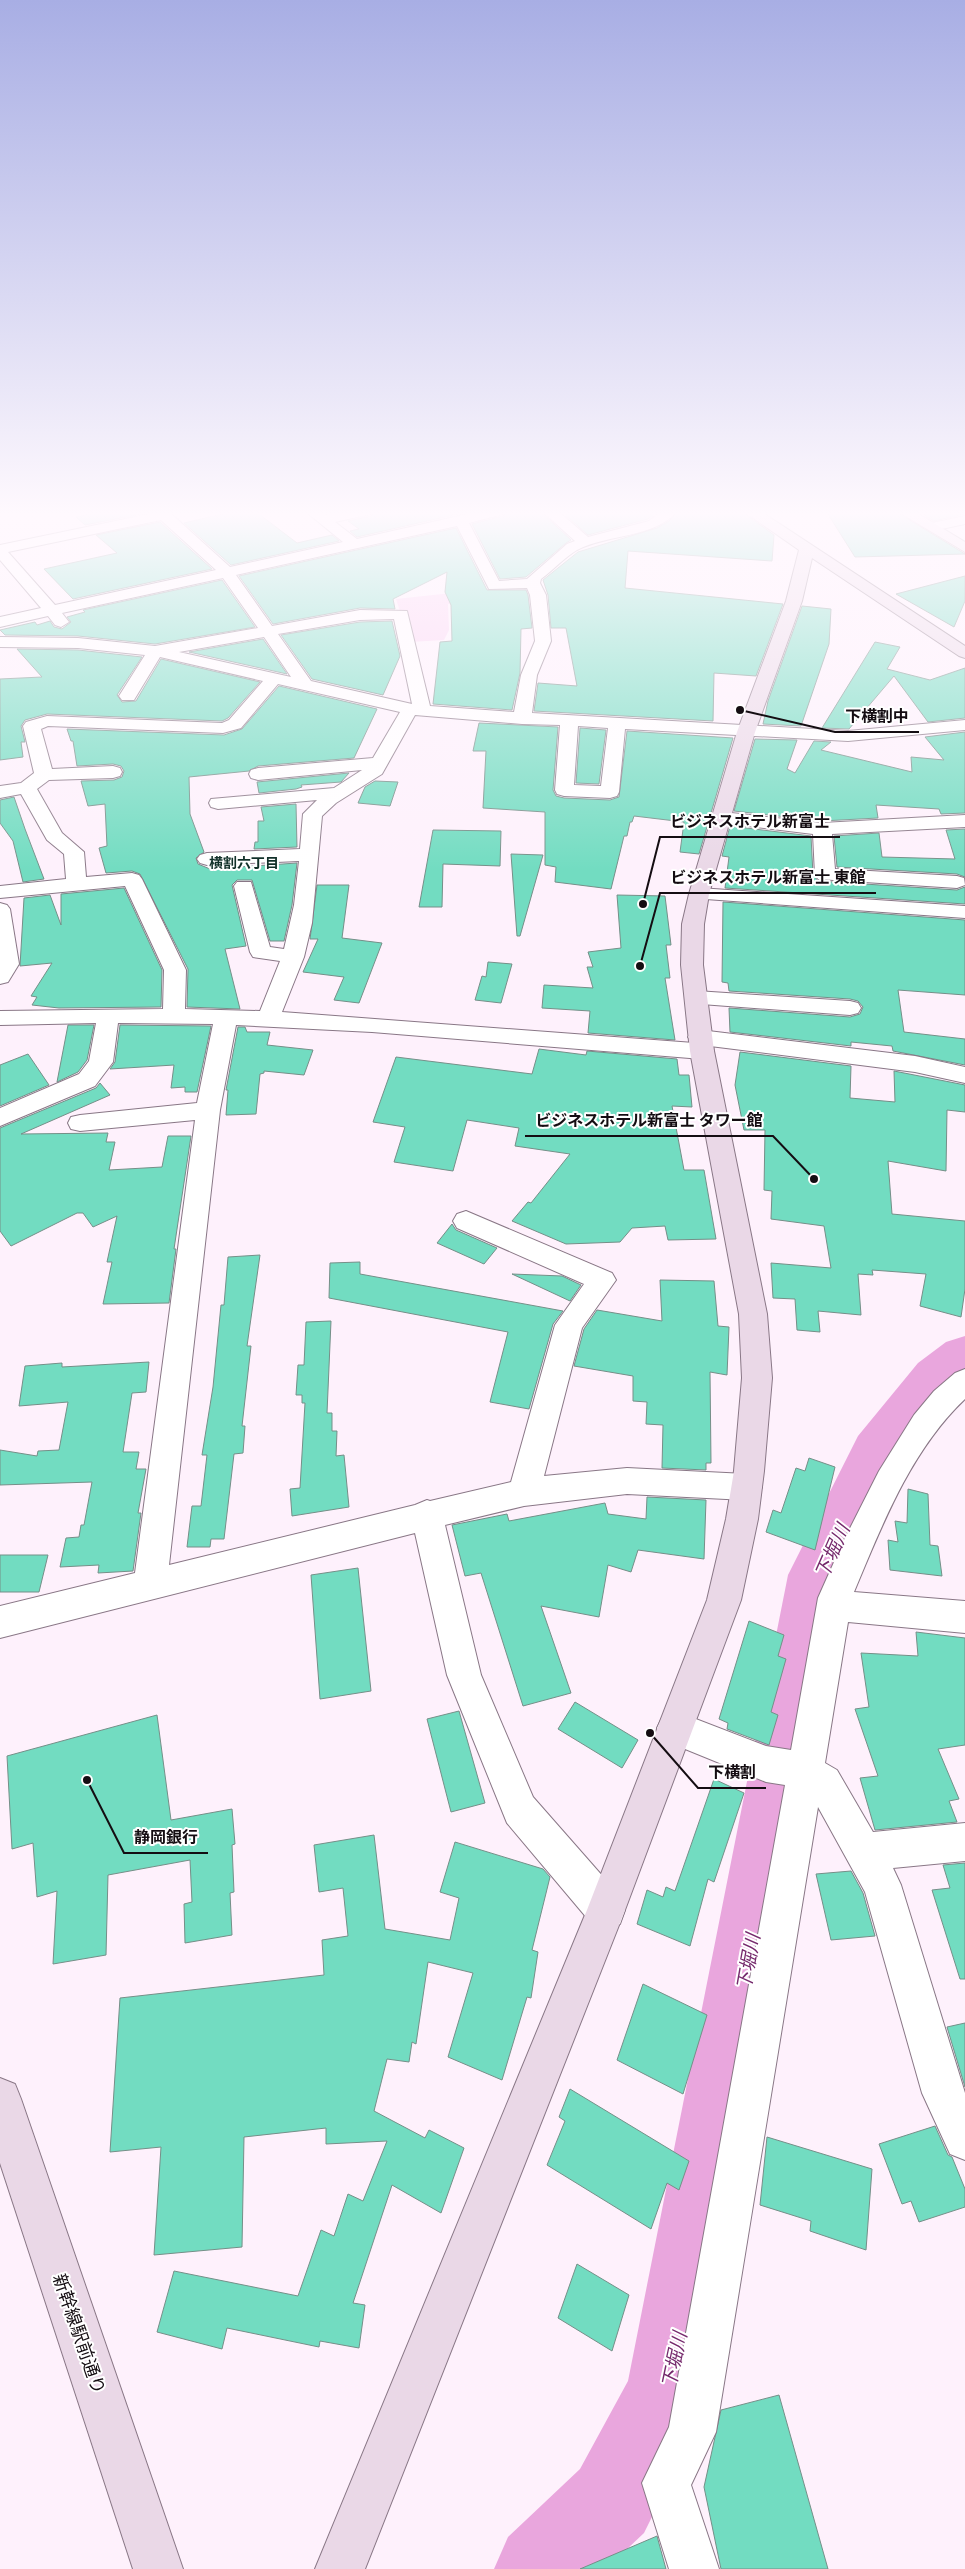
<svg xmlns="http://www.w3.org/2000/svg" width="965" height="2569" viewBox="0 0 965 2569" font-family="'Playfair Display','Noto Sans JP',serif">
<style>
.green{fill:#fad0f1}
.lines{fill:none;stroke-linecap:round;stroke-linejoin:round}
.river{fill:#e9a6dd;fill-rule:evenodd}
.building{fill:#72dcc1;stroke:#758f88}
.street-casing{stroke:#897786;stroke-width:2}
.secondary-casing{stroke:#897786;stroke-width:2}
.street{fill:#fff;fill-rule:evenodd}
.secondary{fill:#ead8e7;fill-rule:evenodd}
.labels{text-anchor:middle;stroke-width:4;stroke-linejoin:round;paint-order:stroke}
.far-neighbourhood-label{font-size:14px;font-weight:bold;fill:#113029;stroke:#fff}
.near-street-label{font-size:18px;fill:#140d12;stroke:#fff}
.near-water-label{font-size:19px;font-style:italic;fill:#75296c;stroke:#fff}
.leader{fill:none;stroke:#140d12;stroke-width:2}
.callout-dot{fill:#140d12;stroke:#fff;stroke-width:2}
.callout-label{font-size:16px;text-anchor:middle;font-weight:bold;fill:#140d12;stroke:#fff;stroke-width:4;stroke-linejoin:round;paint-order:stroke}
</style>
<rect width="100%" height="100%" fill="#fef1fc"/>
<!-- green -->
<polygon class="green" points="526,585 532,605 482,606 480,602 448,604 449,630 444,640 410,642 396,599"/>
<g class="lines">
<!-- river -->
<polygon class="river" points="965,1336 965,1386 956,1393 898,1469 847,1576 712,2392 699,2422 644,2533 606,2569 494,2569 508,2537 580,2469 628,2381 788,1575 858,1436 918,1363 946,1342"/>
</g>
<!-- building -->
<g class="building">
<polygon points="102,511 150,511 151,512 85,525 76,517"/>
<polygon points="236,511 255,511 297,543 332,535 339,541 231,565 184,523"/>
<polygon points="375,511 471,511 357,537 350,531 359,529 348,521 371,516"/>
<polygon points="507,511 540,511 571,540 566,543 526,577 500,579 472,524 503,516"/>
<polygon points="561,511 658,511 648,519 588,535"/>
<polygon points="679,511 741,511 774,535 772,561 628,551 625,588 783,604 756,676 714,673 713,721 534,711 538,683 577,686 566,628 551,628 548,595 543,580 578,552 657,528 669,521"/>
<polygon points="826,511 895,511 965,554 855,557"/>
<polygon points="918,511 964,511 964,514 934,521"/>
<polygon points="160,522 212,569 73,599 44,569 117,553 96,535"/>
<polygon points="456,528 487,590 526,590 528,595 532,628 521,629 520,673 512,710 433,704 440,642 452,641 451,605 445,592 447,572 393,599 395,609 360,608 273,624 239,576"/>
<polygon points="965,576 965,601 954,627 896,594"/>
<polygon points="222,580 255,627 155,644 78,636 5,635 0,630 35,622 37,625 50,621 54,627 62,629 71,622 67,617 85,612 83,610"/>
<polygon points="802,606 831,609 829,644 801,726 763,724 768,701"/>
<polygon points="392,621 400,656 383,695 312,679 281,635 360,622"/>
<polygon points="263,639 287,674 189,652"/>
<polygon points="875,642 900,647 887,669 930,680 965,668 965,718 928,722 894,676 849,729 822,728"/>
<polygon points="17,649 78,650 142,657 117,695 122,702 136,701 161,659 260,682 228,718 222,721 47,714 25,720 21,726 25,742 21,742 23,757 0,760 0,679 42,677"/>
<polygon points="279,686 377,709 354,758 258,766 249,771 189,777 190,814 204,852 196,858 198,864 210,869 297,863 292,905 284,941 270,941 252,880 237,880 232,885 246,946 225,949 240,1009 187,1007 188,969 140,874 132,871 106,873 99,848 107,846 105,804 88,806 81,781 114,780 122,777 124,771 121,766 113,764 77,766 73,741 71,741 67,729 224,735 242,729"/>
<polygon points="479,723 558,727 553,790 556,796 564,798 610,800 619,797 627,731 733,738 699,854 680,852 684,822 634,816 632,822 630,822 627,836 624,836 611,889 555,882 556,867 545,865 545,812 483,808 486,751 473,751"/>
<polygon points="580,728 606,730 599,784 576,783"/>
<polygon points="965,732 965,813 941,814 939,809 876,805 878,818 822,821 734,811 755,739 797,740 787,769 795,773 814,741 831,742 821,750 912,772 911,757 944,760 925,737"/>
<polygon points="349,773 341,782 301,785 302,787 296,789 259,793 257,782"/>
<polygon points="375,781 398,782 390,806 358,803 365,787"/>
<polygon points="14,797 25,829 44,879 23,882 13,841 0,823 0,800"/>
<polygon points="296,804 297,847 254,849 255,842 258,842 258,821 264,821 261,807"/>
<polygon points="730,826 811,836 813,875 818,881 957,890 965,887 965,904 725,888 729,857 722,856"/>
<polygon points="965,829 965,877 957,874 837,867 834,836 879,833 882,857 955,859 946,830"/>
<polygon points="433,830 501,831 500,866 443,864 442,907 419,907"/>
<polygon points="511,854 543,855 520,936 517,936"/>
<polygon points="317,885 349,885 342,938 382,943 359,1003 334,1000 344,977 303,972 318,939 310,939"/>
<polygon points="124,888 162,970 161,1007 59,1008 32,1005 37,997 31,996 52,963 20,966 24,898 50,895 61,925 61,894"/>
<polygon points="617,895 665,896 671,945 666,945 670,978 665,978 675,1040 588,1033 590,1011 542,1008 544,985 593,988 587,967 593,967 588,952 621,948"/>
<polygon points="723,902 965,920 965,995 898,990 904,1032 965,1039 965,1065 893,1051 892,1046 851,1042 851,1046 730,1032 729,1008 850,1017 860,1014 863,1007 858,1001 850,999 729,991 728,983 722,982"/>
<polygon points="488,962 512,964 501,1003 475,1000 482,976 486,977"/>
<polygon points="68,1025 94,1025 87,1060 78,1072 57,1082"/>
<polygon points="120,1025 211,1026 197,1092 185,1092 185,1087 171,1088 174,1065 110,1069 115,1062"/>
<polygon points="238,1027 245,1027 247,1032 270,1032 267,1045 313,1050 304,1075 264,1071 264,1073 260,1074 256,1114 226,1115 228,1090 226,1090"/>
<polygon points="539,1049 586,1055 587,1051 677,1059 679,1075 689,1075 692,1107 672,1106 684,1170 704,1170 716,1239 668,1240 665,1226 632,1228 620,1242 566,1244 512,1221 528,1202 531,1203 570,1154 515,1146 519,1128 467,1120 453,1171 394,1162 405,1127 373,1122 396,1057 532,1074"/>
<polygon points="740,1052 851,1066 850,1098 895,1102 894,1071 965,1085 965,1112 947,1110 946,1171 888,1161 892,1214 965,1221 965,1289 961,1317 920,1306 926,1274 872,1270 873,1275 858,1274 861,1315 818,1311 820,1332 797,1330 795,1299 773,1298 771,1263 831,1268 824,1226 771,1219 772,1191 764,1190 765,1130 744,1130 735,1085"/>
<polygon points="28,1054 49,1085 0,1106 0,1065"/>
<polygon points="100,1083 110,1095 21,1134 108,1133 106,1142 115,1142 109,1170 162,1167 168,1136 191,1136 174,1249 176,1249 169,1303 103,1304 112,1262 107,1262 117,1216 93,1227 83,1213 77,1213 11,1246 0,1231 0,1128 96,1088"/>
<polygon points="452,1224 456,1230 497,1248 484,1264 437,1243"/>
<polygon points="260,1255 247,1346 251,1346 242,1426 245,1426 243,1453 234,1454 224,1539 211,1539 210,1547 187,1547 192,1506 201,1506 207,1455 202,1455 213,1387 221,1305 224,1305 228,1257"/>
<polygon points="360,1262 360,1274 563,1311 553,1324 529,1409 490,1402 508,1332 329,1298 330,1263"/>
<polygon points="512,1274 562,1276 581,1285 570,1301"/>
<polygon points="660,1280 714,1281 718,1326 729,1327 727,1375 710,1372 711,1463 706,1463 706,1470 662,1468 663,1425 646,1424 647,1402 633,1401 633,1376 574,1366 584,1329 597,1310 662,1321"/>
<polygon points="331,1321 327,1413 332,1413 332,1431 337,1431 336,1456 344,1455 349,1507 292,1516 290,1489 300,1488 305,1403 302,1403 302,1395 296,1395 298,1365 304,1365 306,1322"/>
<polygon points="149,1362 146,1392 132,1393 123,1452 139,1452 136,1469 146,1469 138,1513 141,1513 133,1571 98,1573 99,1565 60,1567 66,1538 79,1537 81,1525 84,1525 92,1482 0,1485 0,1450 37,1456 38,1451 59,1450 68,1402 19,1406 25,1366 62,1363 62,1367"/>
<polygon points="809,1458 835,1467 815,1550 766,1532 773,1510 781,1513 796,1468 805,1471"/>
<polygon points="908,1489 928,1494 930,1545 938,1546 942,1576 890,1570 888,1540 898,1542 895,1521 907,1523"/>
<polygon points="647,1497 706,1500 704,1559 638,1550 631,1572 608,1565 599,1617 541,1606 571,1693 523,1706 481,1573 465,1576 452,1525 507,1514 509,1521 605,1503 608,1514 646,1519"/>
<polygon points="0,1555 48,1555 39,1592 0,1592"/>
<polygon points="358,1568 371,1691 320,1699 311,1575"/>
<polygon points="749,1621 784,1635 778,1656 786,1659 771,1712 778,1715 769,1745 727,1729 728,1723 719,1719"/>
<polygon points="916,1632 965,1638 965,1745 938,1749 959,1799 949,1801 957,1822 875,1830 860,1778 878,1776 855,1709 869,1707 861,1653 918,1656"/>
<polygon points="575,1702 638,1740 622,1768 558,1729"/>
<polygon points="459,1711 485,1803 451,1812 427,1719"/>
<polygon points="157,1715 171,1820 232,1809 235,1844 232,1845 234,1892 230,1893 232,1935 185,1943 184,1904 192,1902 190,1860 108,1875 106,1955 53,1964 57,1891 37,1897 33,1843 12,1849 7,1756"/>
<polygon points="714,1779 744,1793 714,1882 708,1879 690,1946 637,1924 647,1890 663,1897 666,1887 675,1891"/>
<polygon points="374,1835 385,1929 450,1940 459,1898 440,1892 455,1842 543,1869 550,1877 532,1950 538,1952 531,1998 527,1997 502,2080 448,2057 473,1973 428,1962 416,2044 412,2042 409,2062 387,2059 374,2111 425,2138 429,2130 464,2148 441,2213 392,2185 353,2303 365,2305 359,2348 320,2341 319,2347 227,2328 222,2349 157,2332 174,2271 298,2296 321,2230 334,2236 348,2194 363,2201 387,2141 326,2144 326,2128 244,2137 242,2247 154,2255 161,2147 110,2152 120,1998 324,1975 322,1940 348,1936 343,1888 319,1892 314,1845"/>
<polygon points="965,1863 965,1979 960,1979 932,1890 950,1888 943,1865"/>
<polygon points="851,1871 863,1893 875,1936 831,1940 816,1874"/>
<polygon points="643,1984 707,2015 683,2094 617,2060"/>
<polygon points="965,2023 965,2087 947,2027"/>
<polygon points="570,2089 689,2161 679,2190 667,2183 651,2229 547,2165 565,2121 559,2117"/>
<polygon points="935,2126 948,2155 952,2157 965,2189 965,2207 919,2222 911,2201 902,2204 879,2144"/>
<polygon points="767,2137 872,2169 866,2250 810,2231 811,2221 760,2205"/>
<polygon points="577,2264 629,2295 612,2351 558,2318"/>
<polygon points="779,2395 828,2569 721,2569 704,2487 721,2410"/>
<polygon points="657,2536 666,2569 580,2569"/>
</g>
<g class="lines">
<!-- street casing -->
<g class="street-casing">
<g id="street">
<path d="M153,511h15l62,56 113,-25 -38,-31h16l5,4 19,-4h28l-2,3 -36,8 22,17 124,-28h24l-2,3 -34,9 30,58 28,-2 40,-35 8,-3 -33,-30h16l30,26 61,-16 12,-10h16c-21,27 -70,23 -100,39 -12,7 -24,20 -36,29l-1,4 6,12 5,46 -14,34 -5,38 316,18 117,-11v10l-117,11 -223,-12 -6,63 -2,4 -7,2 -46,-2 -7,-2 -2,-4 5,-65 -38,-1 -107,-9 -33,59 -46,29 -14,13 -10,107 -8,34 -22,55 412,31 -6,-6 4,-5 8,-2 215,26 50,11v16l-50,-11 -205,-26 4,5 -4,5 -8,3 -330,-27 -136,-7 -16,85 -51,455 246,-60 12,-5 3,1 81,-19 44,-157 29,-41 -127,-56 -4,-7 4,-7 9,-3 146,62 4,7 -34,48 -38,148 83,-8 119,6 11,3 5,10 -5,10 -11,3 -119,-6 -103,12 -79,19 36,150 52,122 87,99 5,14 -5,14 -14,5 -14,-5 -85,-101 -60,-148 -32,-142 -415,105v-32l135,-33 60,-453 -115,11 -9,-2 -3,-6 3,-6 9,-2 117,-12 16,-79 -95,-1 -5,39 -18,24 -95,40v-18l79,-34 10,-13 7,-38 -96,2v-14l163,-2 1,-39 -39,-84 -125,12v-12l66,-7 -2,-25 -17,-14 -26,-46 -21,4v-12l21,-3 13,-10 -11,-47 3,-4 21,-6 175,7 7,-3 34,-39 -103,-24 -26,43h-12l-3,-4 26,-41 -67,-7 -78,-1v-10l78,1 77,8 103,-18 -35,-50 -161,35 7,9 -8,5 -6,-2 -7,-9 -48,11v-10l41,-9 -41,-48v-15l154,-32zM161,520l55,50 -161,35 -47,-53zM457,526l32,63 38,-1 3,7 5,46 -14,34 -7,37 -84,-6 -23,-95 -47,-1 -88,16 -36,-51zM394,619l18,85 -101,-23 -33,-47 82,-14zM264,637l27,40 -112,-25zM278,684l122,28 -27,46 -115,10 -7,2 -2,4 2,4 7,2 104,-10 -28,18 -123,11 -2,4 2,4 7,2 99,-9 -14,14 -3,35 -93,4 -7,2 -3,4 3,4 7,2 92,-4 -5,44 -10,44 -14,-2 -19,-65h-14l-3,4 16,66 3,5 27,4 -20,50 -75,-2 1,-39 -44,-91 -3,-4 -7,-2 -46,4 -2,-25 -22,-19 -25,-44 12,-9 64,-2 7,-2 2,-4 -2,-4 -7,-2 -61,3 -11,-40 7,-3 175,7 18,-5zM578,726l30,2 -7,58 -27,-1z"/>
<polygon points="965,516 965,524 932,531 925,527 927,524"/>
<polygon points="722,812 822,823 965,815 965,827 832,834 835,869 957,876 964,878 965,885 957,888 818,879 815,875 813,834 715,822 712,818 715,814"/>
<polygon points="699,888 965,906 965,918 692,898 689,894 692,890"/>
<polygon points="0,903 7,905 10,909 19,964 8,982 0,984"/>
<polygon points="696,991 850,1001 858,1003 861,1008 858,1013 850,1015 688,1003 685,998 688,993"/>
<path d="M965,1369v30c-54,51 -83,126 -111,193l111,9v32l-117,-11 -23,141 12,7 36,62 92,-9v38l-72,7 8,17 64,208v67l-15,-6 -28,-61 -57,-201 -47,-85 -102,625 -25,53 28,84h-50l-27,-86 27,-56 116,-642 -19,-3 -103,-42 -6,-12 6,-12 12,-5 91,35 25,4 27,-152 25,-56 36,-71 35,-56 20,-24 21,-18z"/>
</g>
</g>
<!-- secondary casing -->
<g class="secondary-casing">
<g id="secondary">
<polygon points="743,511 760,511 965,646 965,658 959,656 812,558 802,601 755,732 709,894 704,924 703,965 714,1051 767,1314 772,1378 764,1471 758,1519 741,1600 625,1910 365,2569 315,2569 587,1910 707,1600 726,1519 734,1471 742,1378 739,1314 690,1051 681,965 682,924 689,894 737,732 786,601 799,550"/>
<polygon points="897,511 914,511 965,542 965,552"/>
<polygon points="0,2078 15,2084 21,2099 183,2569 133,2569 0,2163"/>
</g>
</g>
<!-- street -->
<use href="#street" class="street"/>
<!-- secondary -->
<use href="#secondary" class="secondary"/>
</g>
<!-- sky -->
<linearGradient id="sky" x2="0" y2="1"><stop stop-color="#a8aee4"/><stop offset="0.59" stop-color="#fff9fe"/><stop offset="1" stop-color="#fff9fe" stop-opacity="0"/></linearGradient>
<rect width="965" height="871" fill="url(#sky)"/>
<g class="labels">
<!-- far-neighbourhood labels -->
<g class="far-neighbourhood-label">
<text x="244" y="868">横割六丁目</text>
</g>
<!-- near-street labels -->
<g class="near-street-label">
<text transform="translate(79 2334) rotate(71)" y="6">新幹線駅前通り</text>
</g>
<!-- near-water labels -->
<g class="near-water-label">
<text transform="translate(832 1551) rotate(-66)" y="7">下堀川</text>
<text transform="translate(748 1962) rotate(-80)" y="7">下堀川</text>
<text transform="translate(674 2360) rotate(-78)" y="7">下堀川</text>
</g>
</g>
<!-- callouts -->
<path class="leader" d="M740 710L835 732H919M643 904L660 837H840M640 966L660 893H876M814 1179L773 1136H525M650 1733L698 1788H766M87 1780L124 1853H208"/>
<g class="callout-dot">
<circle cx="740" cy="710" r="5"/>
<circle cx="643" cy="904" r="5"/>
<circle cx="640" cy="966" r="5"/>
<circle cx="814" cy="1179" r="5"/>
<circle cx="650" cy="1733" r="5"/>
<circle cx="87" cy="1780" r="5"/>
</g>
<g class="callout-label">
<text x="877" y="722">下横割中</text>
<text x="750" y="827">ビジネスホテル新富士</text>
<text x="768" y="883">ビジネスホテル新富士 東館</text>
<text x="649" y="1126">ビジネスホテル新富士 タワー館</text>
<text x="732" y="1778">下横割</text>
<text x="166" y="1843">静岡銀行</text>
</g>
</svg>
